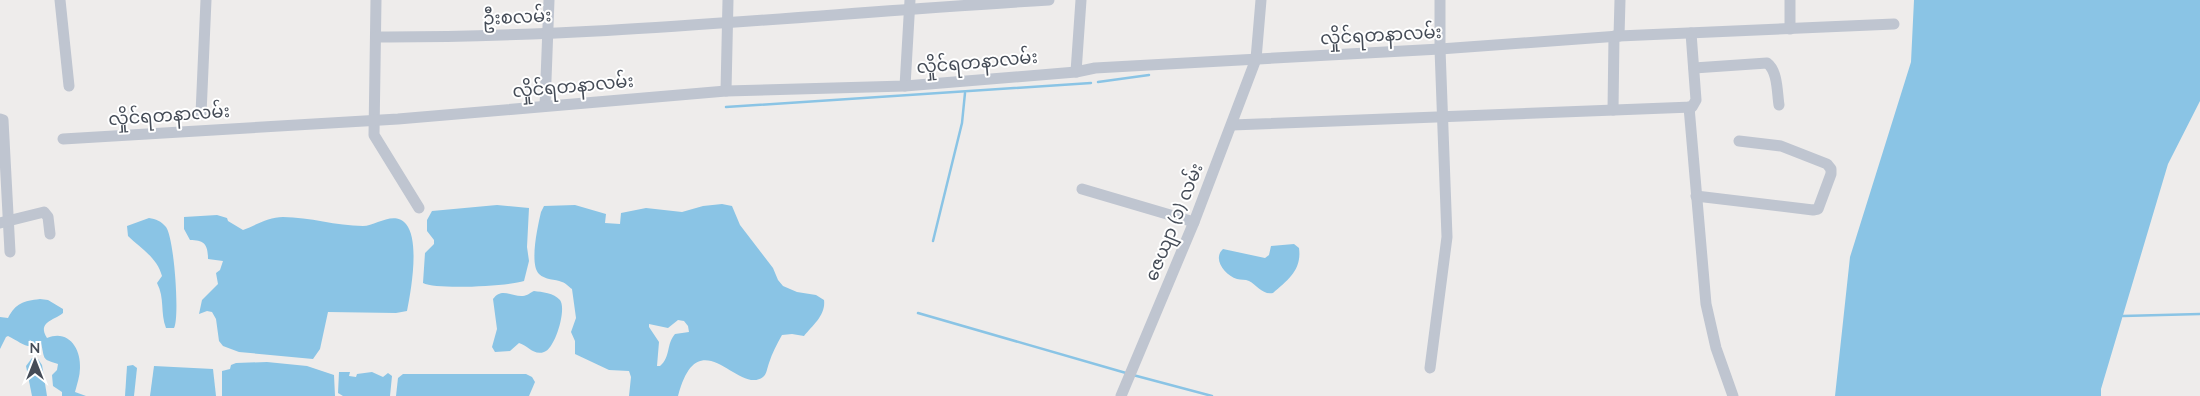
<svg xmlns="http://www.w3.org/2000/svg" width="2200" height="396" viewBox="0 0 2200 396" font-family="Lato,'Noto Sans Myanmar',sans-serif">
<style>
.water{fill:#8ac4e5;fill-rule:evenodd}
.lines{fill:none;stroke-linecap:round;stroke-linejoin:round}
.stream{stroke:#8ac4e5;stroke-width:2.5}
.minor{stroke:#bfc5d0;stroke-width:11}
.labels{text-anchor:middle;stroke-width:4;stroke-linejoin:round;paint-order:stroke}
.street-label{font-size:18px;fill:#454c57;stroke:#fff}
</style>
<rect width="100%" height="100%" fill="#eeeceb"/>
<!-- water -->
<g class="water">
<polygon points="1914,0 2200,0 2200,101 2168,164 2101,389 2101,396 1835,396 1850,257 1911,62"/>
<path d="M722,204l10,2 8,19 33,43 5,12 5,6 14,6 19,3 8,5c2,15 -11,25 -20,36l-12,-2 -10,1c-5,9 -10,18 -13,28 -2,5 -2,11 -6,14 -25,19 -64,-60 -85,19h-49l2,-19 -2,-6 -20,-1 -34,-16v-13l-4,-9 5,-14 -4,-29c-3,-2 -6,-6 -10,-7 -7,-3 -17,-2 -23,-8 -10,-10 -1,-49 2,-62l3,-6 31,-1 31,9 -1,9 15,1 1,-11 25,-5 36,4 21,-6zM678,320l6,1 4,5 1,6 -14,2c-9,10 -4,23 -15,32h-3l2,-24 -10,-15v-3l19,4z"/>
<path d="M497,205l32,3 -2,39 2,14 -5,20c-16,5 -87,9 -101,2l2,-30 9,-9v-4l-7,-9v-11l5,-9z"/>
<path d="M217,215l10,3 1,3 15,9c13,-5 26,-13 40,-13 27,0 53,9 80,9 13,0 31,-16 43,-2 14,17 5,67 1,87l-11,2 -68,-1 -8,37 -7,10 -74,-7 -16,-6 -4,-5 -3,-22 -4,-7 -5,-1 -8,3 3,-14 16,-16 -2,-11 4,-3 3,-9 -15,-2c0,-15 -4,-19 -18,-19l-6,-11v-12z"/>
<path d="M149,218c7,1 12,3 17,9 8,10 14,90 8,101h-8c-6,-15 -1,-30 -9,-45l5,-7c-5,-19 -22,-28 -34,-40l-1,-10z"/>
<path d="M1294,244l5,4c3,22 -11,32 -26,45 -11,2 -16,-8 -24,-12 -4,-2 -8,-1 -12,-2 -12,-4 -25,-20 -14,-30l42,9 4,-3 2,-9z"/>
<path d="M534,291c8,1 20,2 26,9 7,9 -5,49 -16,52 -10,4 -17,-7 -25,-9l-9,8 -15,1 -3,-5 5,-18 -4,-30c9,-12 18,-2 30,-3 4,0 8,-4 11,-5z"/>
<path d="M40,299l8,1 15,9v4c-10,8 -26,9 -16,25 21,-9 34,10 33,30 0,8 -3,16 -5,24l11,4h-24v-4l-9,-6 -1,-11 5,-5 1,-6c-17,-5 -13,-5 -17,-21 -14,8 -20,-1 -33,-7l-2,1 -6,12v-32l8,1c8,-15 15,-17 32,-19z"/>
<polygon points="32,358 38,359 42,365 47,396 32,396 26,366"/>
<polygon points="267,362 307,366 334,375 335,396 222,396 222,371 230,369 231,365 236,363"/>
<polygon points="133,365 137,368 134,396 125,396 127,366"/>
<polygon points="154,366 213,369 216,396 150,396"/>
<polygon points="339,372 350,372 349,376 356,377 357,374 372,372 383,377 388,373 392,376 390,396 343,396 338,393"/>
<polygon points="403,374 526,374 532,377 535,382 529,396 396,396 398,378"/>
</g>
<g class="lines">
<!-- stream -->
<g class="stream">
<polyline points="1098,82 1149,75"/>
<polyline points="726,107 1091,83"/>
<polyline points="933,241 962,123 965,93"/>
<polyline points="918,313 1126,373"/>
<polyline points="2123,316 2200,314"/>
<polyline points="1133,375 1212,396"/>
</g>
<!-- minor -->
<g class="minor">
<polyline points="60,0 69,86"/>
<polyline points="376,0 374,135 419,208"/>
<polyline points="1790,29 1790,0"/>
<polyline points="1619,36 1620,0"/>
<path d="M376,37c225,1 449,-24 673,-37"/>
<path d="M1694,68l73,-5c11,8 10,30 12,42"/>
<polyline points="1076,72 1081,0"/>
<polyline points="905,86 910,0"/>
<polyline points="726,91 728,0"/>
<polyline points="545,106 549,0"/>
<polyline points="1689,107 1706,304 1716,348 1733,396"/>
<polyline points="1613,110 1614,36"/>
<polyline points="201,114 206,0"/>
<polyline points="0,119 3,120 10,252"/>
<polyline points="1232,125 1692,107 1696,100 1691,33"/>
<polyline points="63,139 398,119 726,91 905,86 1076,72 1095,68 1440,49 1619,36 1894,24"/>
<polyline points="1082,189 1194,222"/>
<polyline points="1696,196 1813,210 1818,209 1831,174 1831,169 1827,164 1781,146 1739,141"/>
<polyline points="0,223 44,212 48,217 50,234"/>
<polyline points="1430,368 1447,237 1440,49 1440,0"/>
<polyline points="1121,396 1194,222 1256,59 1261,0"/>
</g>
</g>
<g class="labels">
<!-- street labels -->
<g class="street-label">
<text transform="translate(517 17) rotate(-3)" y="6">ဦးစလမ်း</text>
<text transform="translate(1381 35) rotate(-3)" y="6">လှိုင်ရတနာလမ်း</text>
<text transform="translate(977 62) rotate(-5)" y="6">လှိုင်ရတနာလမ်း</text>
<text transform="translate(573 86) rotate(-5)" y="6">လှိုင်ရတနာလမ်း</text>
<text transform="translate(169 115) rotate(-4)" y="6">လှိုင်ရတနာလမ်း</text>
<text transform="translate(1174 222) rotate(-68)" y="6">ဇေယျာ (၁) လမ်း</text>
</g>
</g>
<!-- north arrow -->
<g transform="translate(35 361)" stroke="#ffffff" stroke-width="4" paint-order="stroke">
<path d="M0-4L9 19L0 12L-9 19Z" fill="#454c57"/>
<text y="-8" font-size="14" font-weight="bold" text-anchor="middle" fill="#454c57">N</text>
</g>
</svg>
